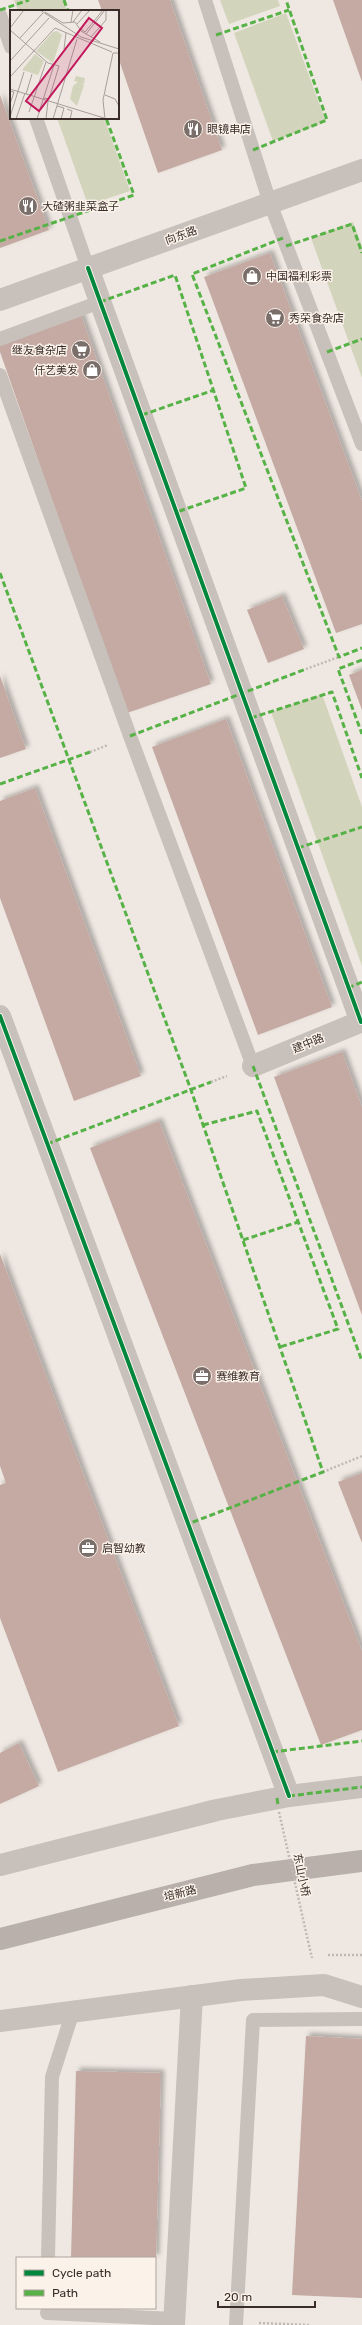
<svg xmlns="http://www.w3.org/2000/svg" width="362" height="2325" viewBox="0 0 362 2325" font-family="Rubik,'Noto Sans SC',sans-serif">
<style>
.green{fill:#d2d4bc}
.building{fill:#c4aaa3;filter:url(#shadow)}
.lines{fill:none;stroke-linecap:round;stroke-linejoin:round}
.path{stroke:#c1b8b3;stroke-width:2.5;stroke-dasharray:2 2;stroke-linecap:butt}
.service{stroke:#c8c0bb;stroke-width:14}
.minor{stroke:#c8c0bb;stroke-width:22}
.tertiary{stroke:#c8c0bb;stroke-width:22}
.secondary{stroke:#b9b0ab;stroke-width:22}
.path-bridge{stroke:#c1b8b3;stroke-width:2.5;stroke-dasharray:2 2;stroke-linecap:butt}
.quiet{stroke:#56b246;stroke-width:3;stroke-dasharray:6 3;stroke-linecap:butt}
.cycleway-casing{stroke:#fbf2ea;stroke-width:6}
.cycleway{stroke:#00873e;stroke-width:4}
.labels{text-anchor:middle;stroke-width:3;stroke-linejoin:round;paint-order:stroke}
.poi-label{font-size:11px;fill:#3a2d29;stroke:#fbf2ea;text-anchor:start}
.street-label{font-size:11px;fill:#3a2d29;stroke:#fbf2ea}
.inset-road{fill:none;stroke:#a79d98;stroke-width:1}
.view{fill:#c2185b;fill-opacity:0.15;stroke:#c2185b;stroke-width:2}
.inset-edge{fill:none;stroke:#3a2d29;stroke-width:2}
</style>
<defs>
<filter id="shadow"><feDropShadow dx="3.5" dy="-3.5" stdDeviation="2" flood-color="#0004"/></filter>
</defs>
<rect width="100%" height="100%" fill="#efe8e2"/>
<!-- green -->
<g class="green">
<polygon points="14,0 63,0 67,11 18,11"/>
<polygon points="220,0 278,0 280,6 229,24"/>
<polygon points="286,13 326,122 273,141 234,33"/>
<polygon points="57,118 104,118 130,191 88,205"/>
<polygon points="353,222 362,246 362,378 311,238"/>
<polygon points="322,694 362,807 362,966 271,712"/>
</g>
<!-- building -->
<g class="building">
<polygon points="98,0 170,0 222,150 158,173 118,57 118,11 102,11"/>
<polygon points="333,0 362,0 362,82"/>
<polygon points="0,95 49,230 0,248"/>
<polygon points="270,253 362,501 362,624 336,633 204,277"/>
<polygon points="81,315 211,684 127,713 0,352 0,344"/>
<polygon points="282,596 304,649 268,663 247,610"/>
<polygon points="362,670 362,710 349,675"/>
<polygon points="0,676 26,749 0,758"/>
<polygon points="226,719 332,1007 258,1035 152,747"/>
<polygon points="35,788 141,1076 74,1101 0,898 0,801"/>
<polygon points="342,1052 362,1107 362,1315 274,1077"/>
<polygon points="159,1121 362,1651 362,1730 321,1745 90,1148"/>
<polygon points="0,1254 179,1726 58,1772 0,1618 0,1485 6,1483 0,1466"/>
<polygon points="362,1473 362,1543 338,1482"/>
<polygon points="19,1743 39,1786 0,1804 0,1753"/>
<polygon points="306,2036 362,2039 362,2298 292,2295"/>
<polygon points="76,2071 161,2073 156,2258 71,2258"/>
</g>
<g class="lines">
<!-- path -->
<g class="path">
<polyline points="306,669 339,657"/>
<polyline points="90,752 108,745"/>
<polyline points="211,1082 227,1076"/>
<polyline points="323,1472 362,1456"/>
<polyline points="308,1941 312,1958"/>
<polyline points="328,1955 362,1955"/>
<polyline points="259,2323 310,2325"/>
</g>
<!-- service -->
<g class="service">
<polyline points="205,0 270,203 362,444"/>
<polyline points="0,15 11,47"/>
<polyline points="36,118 88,268"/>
<polyline points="0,339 100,302"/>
<polyline points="0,375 130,736 253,1066"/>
<polyline points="48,2258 52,2077 73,2011"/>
<polyline points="47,2313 175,2319"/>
<polyline points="236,2325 253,2020 362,2019"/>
</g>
<!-- minor -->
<g class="minor">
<polyline points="88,268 361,1022"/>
<polyline points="253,1066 362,1021"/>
<polyline points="0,1865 217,1810 289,1796 362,1787"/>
<polyline points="0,2021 241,1990 324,1985 362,1997"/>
<polyline points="174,2325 192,1996"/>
</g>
<!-- tertiary -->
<g class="tertiary">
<polyline points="0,300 362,170"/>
<polyline points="0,1016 289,1796"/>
</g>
<!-- secondary -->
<polyline class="secondary" points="0,1939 253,1875 362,1861"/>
<!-- path-bridge -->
<polyline class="path-bridge" points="279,1812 308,1941"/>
<!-- quiet -->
<g class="quiet">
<polyline points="64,0 68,11"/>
<polyline points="0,10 29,0"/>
<polyline points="216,35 289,10"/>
<polyline points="253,150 327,120 286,0"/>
<polyline points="283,238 192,274 339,657 362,648"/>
<polyline points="0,241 134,195 106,118"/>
<polyline points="286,246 352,224 362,253"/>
<polyline points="100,302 175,275 246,488 177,512"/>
<polyline points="327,352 362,339"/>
<polyline points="142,415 214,390"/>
<polyline points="0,573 191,1090 323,1472 188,1524"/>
<polyline points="362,660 338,669 362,734"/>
<polyline points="251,718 332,692 362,778"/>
<polyline points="130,736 306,669"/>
<polyline points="0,784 90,752"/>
<polyline points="298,848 362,827"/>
<polyline points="348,988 362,982"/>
<polyline points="253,1066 362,1361"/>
<polyline points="203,1125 257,1111 338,1329 280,1347"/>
<polyline points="47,1144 211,1082"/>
<polyline points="243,1240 298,1222"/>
<polyline points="272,1752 362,1741"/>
<polyline points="289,1796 362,1787"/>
<polyline points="277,1798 278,1805"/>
</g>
<!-- cycleway casing -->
<g class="cycleway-casing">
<g id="cycleway">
<polyline points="88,268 361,1022"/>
<polyline points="0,1016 289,1796"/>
</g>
</g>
<!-- cycleway -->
<use href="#cycleway" class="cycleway"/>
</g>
<!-- icons -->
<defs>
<g id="restaurant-disc" transform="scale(1)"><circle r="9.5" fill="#796e6a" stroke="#fbf2ea"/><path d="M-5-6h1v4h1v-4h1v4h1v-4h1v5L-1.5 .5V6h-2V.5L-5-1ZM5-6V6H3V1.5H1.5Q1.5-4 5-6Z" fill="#fff"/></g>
<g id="shop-disc" transform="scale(1)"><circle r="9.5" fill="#796e6a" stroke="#fbf2ea"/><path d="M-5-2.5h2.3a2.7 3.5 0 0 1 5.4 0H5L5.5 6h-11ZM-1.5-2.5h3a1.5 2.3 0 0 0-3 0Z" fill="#fff"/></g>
<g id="supermarket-disc" transform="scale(1)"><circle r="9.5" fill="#796e6a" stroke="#fbf2ea"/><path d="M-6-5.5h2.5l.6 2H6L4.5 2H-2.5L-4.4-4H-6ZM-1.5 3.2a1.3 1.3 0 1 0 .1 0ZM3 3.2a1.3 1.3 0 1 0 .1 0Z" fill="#fff"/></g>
<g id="office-disc" transform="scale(1)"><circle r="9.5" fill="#796e6a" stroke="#fbf2ea"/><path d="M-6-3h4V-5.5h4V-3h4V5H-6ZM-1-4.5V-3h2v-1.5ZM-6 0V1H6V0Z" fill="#fff"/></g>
</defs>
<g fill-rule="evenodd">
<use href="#restaurant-disc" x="193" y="129"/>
<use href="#restaurant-disc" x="28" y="206"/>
<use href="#shop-disc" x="252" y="276"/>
<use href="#supermarket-disc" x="275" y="318"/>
<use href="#supermarket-disc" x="81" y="350"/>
<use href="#shop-disc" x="92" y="370"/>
<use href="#office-disc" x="202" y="1376"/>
<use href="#office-disc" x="88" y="1548"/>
</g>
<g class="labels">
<!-- poi labels -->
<g class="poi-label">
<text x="207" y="133">眼镜串店</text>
<text x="42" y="210">大碴粥韭菜盒子</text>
<text x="266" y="280">中国福利彩票</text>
<text x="289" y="322">秀荣食杂店</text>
<text x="67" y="354" text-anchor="end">继友食杂店</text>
<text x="78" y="374" text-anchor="end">仟艺美发</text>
<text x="216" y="1380">赛维教育</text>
<text x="102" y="1552">启智幼教</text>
</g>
<!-- street labels -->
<g class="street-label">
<text transform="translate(181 235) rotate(-20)" y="4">向东路</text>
<text transform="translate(308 1043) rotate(-22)" y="4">建中路</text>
<text transform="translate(302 1875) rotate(78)" y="4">东山小桥</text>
<text transform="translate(180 1893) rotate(-14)" y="4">培新路</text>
</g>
</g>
<!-- overview -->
<g transform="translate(10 10)">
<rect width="109" height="109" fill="#efe8e2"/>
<path d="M47,21l5,4 -9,28 -17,-12 17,-19zM25,44l9,7 -6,14 -16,-5zM66,66l9,2 -1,6 -3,-1 3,2 -7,21 -7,-7 3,-13 5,-4 -4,-1z" fill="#d2d4bc"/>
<path class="inset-road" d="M30,0l41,27 38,12M35,2l18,11 12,-1 6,9 19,11M61,12l2,-12M63,12l9,-12M67,14l13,-14M0,18l14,-18M71,19l4,3 18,-22M0,20l38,33 11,3 -10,33 -5,-1M76,24l19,-24M81,27l15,-17v-10M10,28l23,-25M54,39l2,-16M0,51l39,-43M0,67l45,-49 57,24M0,79l94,29M0,81l4,1 -4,12M16,84l6,-20M95,85l10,4 4,7M47,96l7,2 -3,11M57,99l5,2 -2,8M19,102l17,-50M0,107l14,-45M6,109l9,-26M27,109l17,-54M36,109l2,-18M43,109l24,-80M95,109l-2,-19 10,-47h6"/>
<path class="view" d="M79,8l13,10 -63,83 -13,-10z"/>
<rect width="109" height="109" class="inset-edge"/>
</g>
<!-- legend -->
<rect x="16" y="2257" width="140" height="52" fill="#fbf2ea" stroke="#aea39d"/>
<rect x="24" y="2270" width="20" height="6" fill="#00873e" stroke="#aea39d"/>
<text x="52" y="2277" font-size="12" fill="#3a2d29">Cycle path</text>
<rect x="24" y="2290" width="20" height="6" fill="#56b246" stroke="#aea39d"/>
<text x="52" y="2297" font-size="12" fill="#3a2d29">Path</text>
<!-- scale -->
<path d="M218 2301v6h97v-6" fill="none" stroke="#3a2d29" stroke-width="2"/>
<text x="224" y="2301" font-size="12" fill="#3a2d29" stroke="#fbf2ea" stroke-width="3" paint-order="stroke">20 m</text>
</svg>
